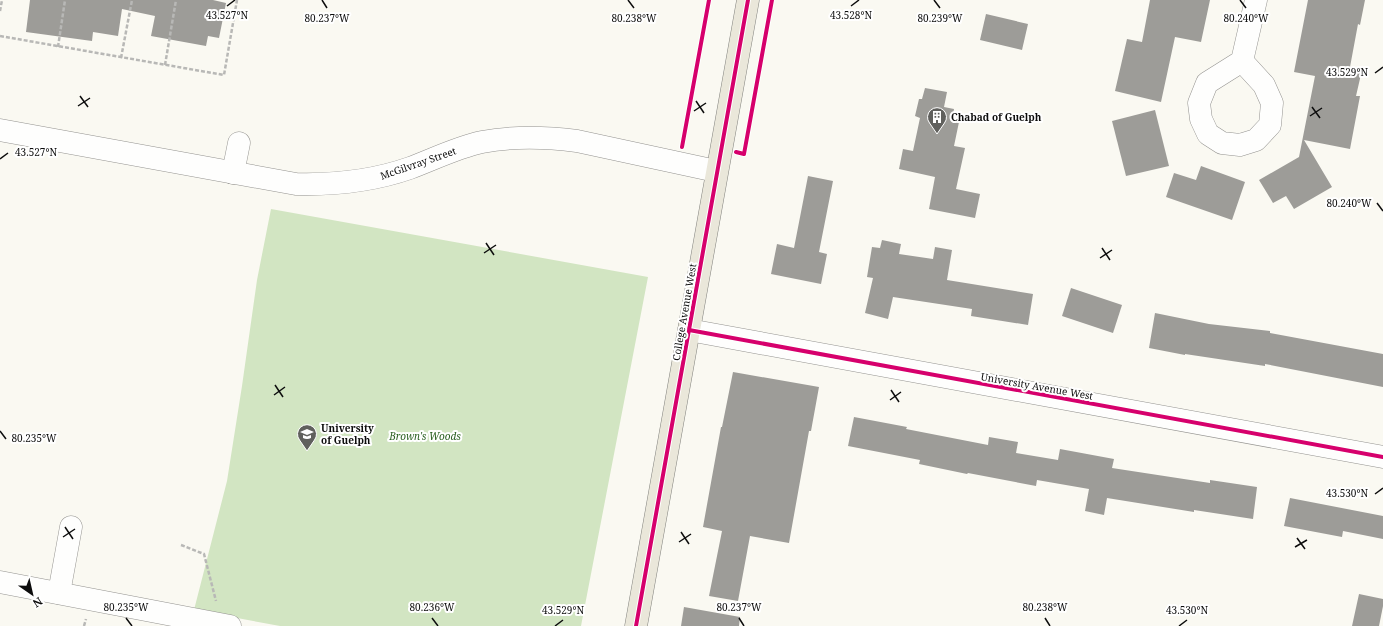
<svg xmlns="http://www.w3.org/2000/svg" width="1383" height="626" viewBox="0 0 1383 626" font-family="'Noto Serif',serif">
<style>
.forest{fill:#d2e5c2}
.building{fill:#9d9c98}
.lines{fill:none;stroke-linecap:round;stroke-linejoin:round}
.minor-casing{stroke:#949390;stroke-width:23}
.major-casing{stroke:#81817d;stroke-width:23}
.path{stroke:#b8b8b6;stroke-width:2.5;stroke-dasharray:4 2;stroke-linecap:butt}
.minor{stroke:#fefefd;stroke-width:22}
.major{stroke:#eae7da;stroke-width:22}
.cycleway-casing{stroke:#fff;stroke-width:6}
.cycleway{stroke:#d6006c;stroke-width:4}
.ticks{fill:none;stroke:#0d0d0d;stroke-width:1.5}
.labels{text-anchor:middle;stroke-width:4;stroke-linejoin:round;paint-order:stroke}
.poi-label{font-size:10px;font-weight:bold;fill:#0d0d0d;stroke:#fff;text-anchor:start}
.street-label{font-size:10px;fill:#0d0d0d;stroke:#fff}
.park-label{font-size:10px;font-style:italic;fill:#2b6022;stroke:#fff}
.ticks-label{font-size:10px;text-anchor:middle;fill:#0d0d0d;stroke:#fff;stroke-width:4;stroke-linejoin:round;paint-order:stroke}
</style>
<rect width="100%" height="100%" fill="#faf9f2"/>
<!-- forest -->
<polygon class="forest" points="271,209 648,277 581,626 280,626 194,610 227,481 242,386 257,280"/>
<!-- building -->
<g class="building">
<polygon points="30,0 213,0 226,3 219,38 208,36 206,46 151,36 155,16 122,9 118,36 93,32 92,41 26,32"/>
<polygon points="1150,0 1210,0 1201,42 1175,37 1161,102 1115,91 1127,39 1142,42"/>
<polygon points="1308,0 1365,0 1360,25 1358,24 1350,67 1362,70 1356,96 1360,96 1350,149 1304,140 1332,187 1294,209 1286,196 1273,203 1259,180 1299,157 1315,76 1294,72"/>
<polygon points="986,14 1028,24 1022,50 980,40"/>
<polygon points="925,88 947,92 944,107 954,109 952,120 959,122 954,146 965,148 956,189 980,194 975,218 929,209 935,177 899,169 903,149 913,151 920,118 915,116 919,99 922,99"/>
<polygon points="1155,110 1169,166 1126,176 1112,121"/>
<polygon points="1201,166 1245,182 1232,220 1166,197 1174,173 1196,180"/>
<polygon points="808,176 833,181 819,252 827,254 821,284 771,274 777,244 794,248"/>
<polygon points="882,240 901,244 899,254 933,259 935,247 952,250 947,280 1033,294 1028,325 971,316 972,309 893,297 888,319 865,313 873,278 867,277 872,247 880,248"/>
<polygon points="1071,288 1122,305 1113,333 1062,316"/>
<polygon points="1155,313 1209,324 1270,331 1270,333 1383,354 1383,387 1265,364 1265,366 1185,354 1185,355 1149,348"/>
<polygon points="733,372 819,387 811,431 809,431 789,543 750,536 738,601 709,596 722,531 703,527 721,427 722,427"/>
<polygon points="854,417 907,427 906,429 988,445 989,437 1018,442 1016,453 1058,460 1060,449 1114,459 1112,468 1210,483 1210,480 1257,487 1253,519 1194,510 1194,512 1107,498 1104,515 1085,511 1089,489 1037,480 1036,486 968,473 967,474 919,464 920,460 848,446"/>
<polygon points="1290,498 1383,516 1383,539 1343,531 1342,537 1284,526"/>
<polygon points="1359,594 1383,599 1383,606 1379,626 1352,626"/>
<polygon points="684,607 740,617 739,626 681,626"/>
</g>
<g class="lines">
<!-- minor casing -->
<g class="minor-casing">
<g id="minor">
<polyline points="1242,61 1264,85 1272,103 1270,125 1256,140 1240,145 1222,143 1208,134 1201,119 1199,103 1207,83 1242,61 1256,0"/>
<path d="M0,130l296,54c40,1 77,-3 114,-16 24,-9 48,-21 72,-26 31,-6 64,-5 95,-1l139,30"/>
<polyline points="233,173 239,143"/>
<polyline points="689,330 1383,457"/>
<polyline points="0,582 230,626"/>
<polyline points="59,593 71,527"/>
</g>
</g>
<!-- major casing -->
<g class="major-casing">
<path id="major" d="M636,626c37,-209 73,-418 112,-626"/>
</g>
<!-- path -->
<g class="path">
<polyline points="0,11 2,0"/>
<polyline points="0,36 224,75 237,0"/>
<polyline points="58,47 65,0"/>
<polyline points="121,58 132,0"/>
<polyline points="165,65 176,0"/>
<polyline points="181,545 204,554 216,601"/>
<polyline points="84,626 86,619"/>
</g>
<!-- minor -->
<use href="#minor" class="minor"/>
<!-- major -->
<use href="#major" class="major"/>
<!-- cycleway casing -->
<g class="cycleway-casing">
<g id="cycleway">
<polyline points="682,147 709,0"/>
<polyline points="736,152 744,154 772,0"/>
<polyline points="689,330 1383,457"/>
<path d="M636,626c37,-209 73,-418 112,-626"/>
</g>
</g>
<!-- cycleway -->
<use href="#cycleway" class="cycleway"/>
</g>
<!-- ticks -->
<path class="ticks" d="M322,0l5,8M628,0l6,8M934,0l6,8M1240,0l6,8M227,6l8,-6M851,6l8,-6M1375,73l8,-6M80,96l8,11M696,101l8,12M78,106l12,-8M1312,107l8,11M694,111l12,-8M1310,116l12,-8M0,159l8,-6M1377,203l6,8M486,243l8,12M1102,248l8,12M484,253l12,-8M1100,258l12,-8M275,385l8,12M891,390l8,12M274,395l11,-8M890,400l11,-8M0,431l6,8M1375,494l8,-6M65,527l8,12M681,532l8,12M63,537l12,-8M1297,538l8,11M679,542l12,-8M1295,547l12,-7M126,618l6,8M432,618l6,8M739,618l5,8M1045,618l5,8M555,626l8,-6M1179,626l8,-6"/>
<!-- icons -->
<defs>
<g id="building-pin" transform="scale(1)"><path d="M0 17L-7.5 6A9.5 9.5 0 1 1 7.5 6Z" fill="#60605d" stroke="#fff"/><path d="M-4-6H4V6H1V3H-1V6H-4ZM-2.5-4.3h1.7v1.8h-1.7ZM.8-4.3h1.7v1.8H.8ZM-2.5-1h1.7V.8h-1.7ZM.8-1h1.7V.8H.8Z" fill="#fff"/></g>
<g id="university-pin" transform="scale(1)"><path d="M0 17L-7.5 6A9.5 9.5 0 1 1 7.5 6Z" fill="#60605d" stroke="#fff"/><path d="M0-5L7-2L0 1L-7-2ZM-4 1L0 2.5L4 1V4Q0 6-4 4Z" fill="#fff"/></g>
</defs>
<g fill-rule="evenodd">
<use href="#building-pin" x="937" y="117"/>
<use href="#university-pin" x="307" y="434"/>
</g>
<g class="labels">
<!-- poi labels -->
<g class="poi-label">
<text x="951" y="121">Chabad of Guelph</text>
<text x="321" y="432">University<tspan x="321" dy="12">of Guelph</tspan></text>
</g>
<!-- street labels -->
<g class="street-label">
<text transform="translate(418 163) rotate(-19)" y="4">McGilvray Street</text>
<text transform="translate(684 312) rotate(-80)" y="4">College Avenue West</text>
<text transform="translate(1037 386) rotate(10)" y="4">University Avenue West</text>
</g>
<!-- park labels -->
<g class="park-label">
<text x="425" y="440">Brown's Woods</text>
</g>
</g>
<g class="ticks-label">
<text x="227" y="19">43.527°N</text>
<text x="851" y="19">43.528°N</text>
<text x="327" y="22">80.237°W</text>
<text x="634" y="22">80.238°W</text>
<text x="940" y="22">80.239°W</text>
<text x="1246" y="22">80.240°W</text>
<text x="1347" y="76">43.529°N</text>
<text x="36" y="156">43.527°N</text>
<text x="1349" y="207">80.240°W</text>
<text x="34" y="442">80.235°W</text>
<text x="1347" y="497">43.530°N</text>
<text x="126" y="611">80.235°W</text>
<text x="432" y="611">80.236°W</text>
<text x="739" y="611">80.237°W</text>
<text x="1045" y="611">80.238°W</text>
<text x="563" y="614">43.529°N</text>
<text x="1187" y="614">43.530°N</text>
</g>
<!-- north arrow -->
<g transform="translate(32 594) rotate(146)" stroke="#ffffff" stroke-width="3" paint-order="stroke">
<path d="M0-3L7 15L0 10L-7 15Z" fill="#0d0d0d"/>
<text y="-6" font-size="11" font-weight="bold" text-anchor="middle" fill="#0d0d0d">N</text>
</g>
</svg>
